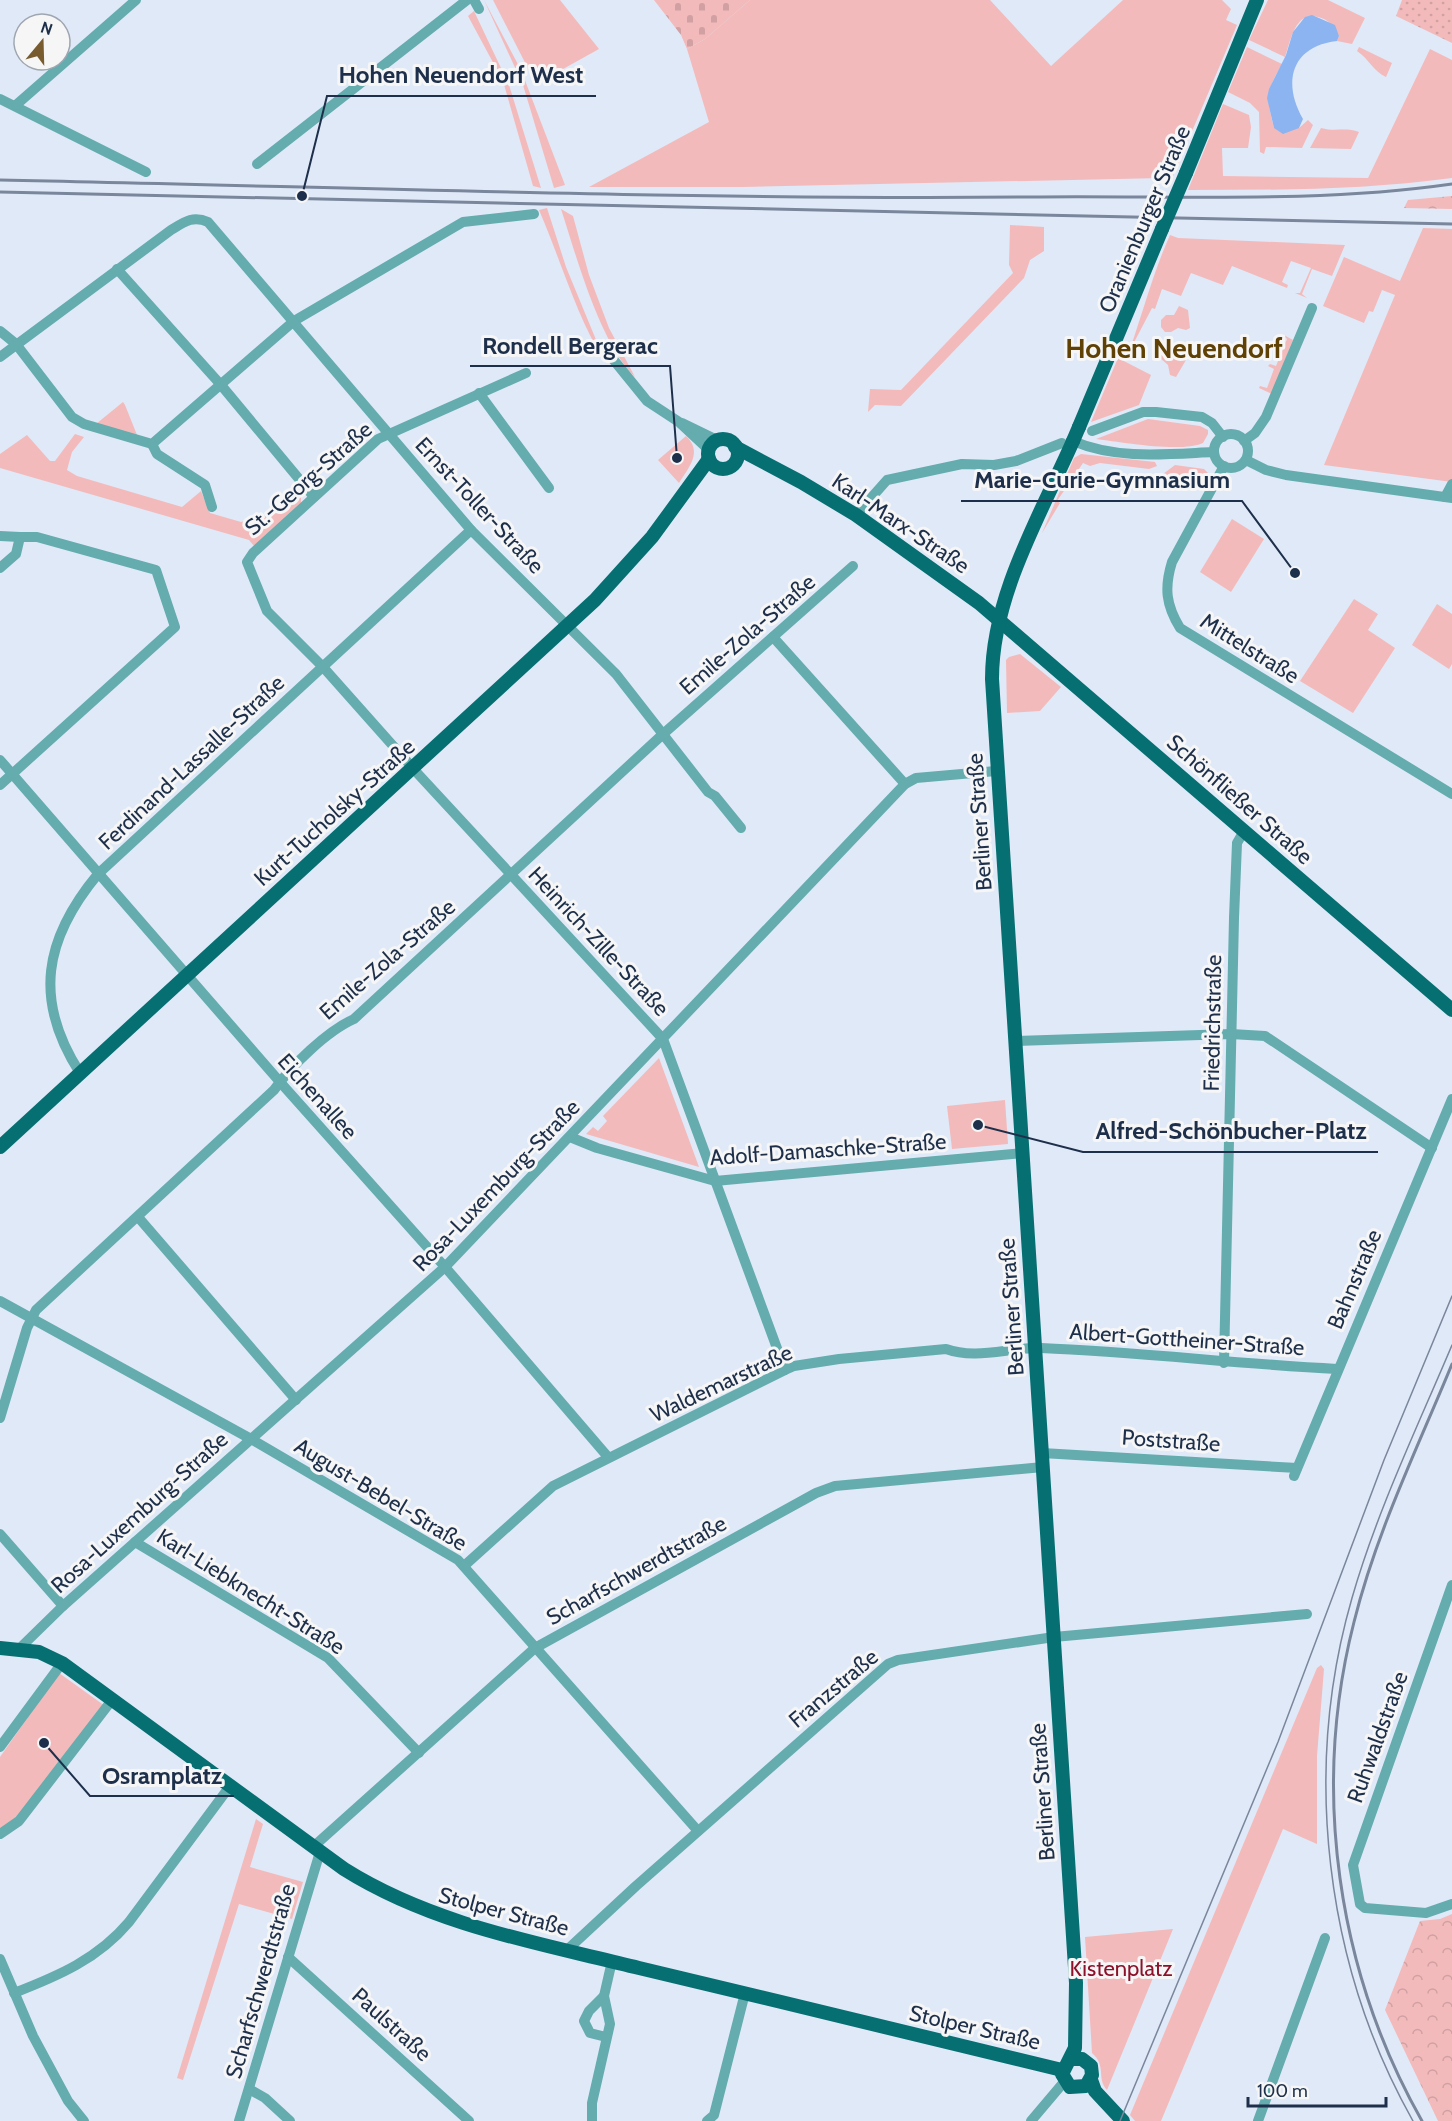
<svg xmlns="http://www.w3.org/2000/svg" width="1452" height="2121" viewBox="0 0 1452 2121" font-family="Cabin,sans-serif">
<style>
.green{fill:#f3babb}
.forest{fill:url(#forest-crowns)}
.cemetery{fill:url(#cemetery-stones)}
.garden{fill:url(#garden-dots)}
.water{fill:#8bb4f0}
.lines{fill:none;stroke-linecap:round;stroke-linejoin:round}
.minor{stroke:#64acae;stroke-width:10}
.major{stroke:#066f72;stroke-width:14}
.tram{stroke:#79869b;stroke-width:1.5}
.rail{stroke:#79869b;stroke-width:3}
.major-bridge{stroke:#066f72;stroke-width:14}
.labels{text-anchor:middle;stroke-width:6;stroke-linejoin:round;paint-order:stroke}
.street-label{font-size:22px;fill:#1d2f4a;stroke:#f6f6f6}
.park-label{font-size:22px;fill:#8b122a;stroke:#f6f6f6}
.district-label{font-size:28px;font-weight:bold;fill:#5f4106;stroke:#f6f6f6}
.leader{fill:none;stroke:#1d2f4a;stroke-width:2}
.callout-dot{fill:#1d2f4a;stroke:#f6f6f6;stroke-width:2}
.callout-label{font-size:24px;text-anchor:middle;font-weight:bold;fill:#1d2f4a;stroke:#f6f6f6;stroke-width:6;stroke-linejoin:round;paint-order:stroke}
</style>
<defs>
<pattern id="forest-crowns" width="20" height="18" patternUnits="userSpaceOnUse" patternTransform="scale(1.5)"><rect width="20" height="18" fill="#f3babb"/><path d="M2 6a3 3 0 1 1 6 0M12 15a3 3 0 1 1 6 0" fill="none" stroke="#d0a0a2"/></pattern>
<pattern id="cemetery-stones" width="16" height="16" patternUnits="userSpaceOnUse" patternTransform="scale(1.5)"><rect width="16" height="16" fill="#f3babb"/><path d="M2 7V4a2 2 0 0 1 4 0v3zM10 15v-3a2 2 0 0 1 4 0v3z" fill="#d0a0a2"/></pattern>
<pattern id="garden-dots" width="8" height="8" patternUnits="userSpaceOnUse" patternTransform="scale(1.5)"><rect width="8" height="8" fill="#f3babb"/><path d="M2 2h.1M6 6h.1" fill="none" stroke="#d0a0a2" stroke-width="1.8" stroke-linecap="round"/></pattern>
</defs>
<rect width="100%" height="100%" fill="#e0e9f7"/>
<!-- green -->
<g class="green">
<polygon points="484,0 521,70 565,185 554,188 523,85"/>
<polygon points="493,0 560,0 599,49 536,84"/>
<polygon points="750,0 990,0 1051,66 1123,0 1222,0 1231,9 1226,20 1237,25 1168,188 1162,178 743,187 589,187 709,122 687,49 705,39"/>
<path d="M1268,0h60l37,18 -13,26 -15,-3 2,-5c-6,-10 -9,-16 -21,-19 -23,-7 -28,26 -33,40l-36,-17z"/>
<polygon points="474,11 509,85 541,188 533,186 503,81 468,16"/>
<path d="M1247,47l35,17c-16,28 -16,32 -8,64h25l9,-8 5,5 -11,23 -36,-1 -2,7 -4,-2 -1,-40 -9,-9 -22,-11z"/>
<path d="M1359,47l33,16 -6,14c-13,-6 -17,-18 -29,-26z"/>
<path d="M1430,49l22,11v118c-88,12 -175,12 -264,12l35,-86 26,11 2,12 -3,21h-26l1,28 145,2z"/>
<path d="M1321,128c13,4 26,-1 38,4l-8,17 -41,-1z"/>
<path d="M547,208l19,59 40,97c-30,-48 -44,-101 -67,-154z"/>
<path d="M561,209l12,7 16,59 20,53 26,49c-35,-33 -59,-122 -74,-168z"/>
<polygon points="1010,225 1044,227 1044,251 1030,260 1024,278 901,406 875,405 868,412 870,389 901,390 1013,273 1009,265"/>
<polygon points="1423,228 1452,229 1452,482 1324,465 1395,295 1382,290 1373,312 1369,311 1364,323 1323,306 1344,257 1400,281"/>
<path d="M1170,235l8,3 167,7 -13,31 -20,-7 -10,25 5,4 -12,-5h5l11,-25 -20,-7 -9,21 6,3 -1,3 -55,-22 -9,19 -32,-12 -10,23 -19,-7 -7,20 -3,-1 -23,44c14,-40 24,-79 41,-117z"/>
<polygon points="1179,306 1188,310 1190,328 1186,330 1178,328 1171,332 1165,332 1161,327 1161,320 1166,315 1174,315"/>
<polygon points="1282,334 1293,340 1272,394 1259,388 1260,386 1267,388 1274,369 1268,366 1270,364 1276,366 1287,339"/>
<polygon points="1169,348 1186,360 1176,377 1170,375 1168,365 1159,357 1163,349"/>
<polygon points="1118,358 1151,375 1139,405 1091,422"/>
<polygon points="123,402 125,405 137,435 96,424"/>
<path d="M1148,419l52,7 8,4v4l-5,9c-22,10 -82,-1 -107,-4z"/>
<polygon points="75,434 84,437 72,452 67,470 77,476 182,507 201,491 210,513 241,522 277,512 301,493 301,504 254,546 249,540 0,468 0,454 27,435 50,461 55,461"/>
<path d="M686,436c17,16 3,31 -7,47l-21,-23z"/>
<polygon points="1081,454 1155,462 1157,466 1149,469 1100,463 1090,466 1083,463 1057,501 1060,503 1042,533 1074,458"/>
<path d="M1175,465l29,4 6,6 -5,10c-9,-1 -15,-7 -24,-8 -8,-1 -11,2 -18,-3z"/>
<polygon points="1232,519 1264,539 1231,592 1200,572"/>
<polygon points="1354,599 1378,614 1368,630 1395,648 1353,713 1300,681"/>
<polygon points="1437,604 1452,614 1452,664 1449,669 1412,645"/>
<polygon points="1020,654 1061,687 1040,711 1007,713 1006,660 1009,657"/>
<polygon points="659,1058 699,1167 586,1134 593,1127 598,1131 607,1121 603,1116"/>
<polygon points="1005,1100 1008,1144 952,1149 947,1106"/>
<polygon points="1321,1665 1324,1669 1317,1756 1317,1844 1283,1829 1161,2121 1135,2121 1130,2115 1317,1668"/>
<polygon points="59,1673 105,1706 17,1819 0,1831 0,1757"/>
<polygon points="256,1819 263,1824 250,1867 303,1882 292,1919 239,1904 183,2080 177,2078"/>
<path d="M1173,1929l-66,161c-11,-12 0,-24 -15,-37l-7,-116z"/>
</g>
<!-- forest -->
<g class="forest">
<polygon points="1452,196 1452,209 1404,208 1408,200"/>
<polygon points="1452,1914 1452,2121 1438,2121 1385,2010 1420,1921 1440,1919"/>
</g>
<!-- cemetery -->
<polygon class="cemetery" points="654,0 750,0 705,39 687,49 681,35"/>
<!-- garden -->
<polygon class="garden" points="1402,0 1452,0 1452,43 1396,16"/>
<!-- water -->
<path class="water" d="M1312,15l23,10 4,11 -2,5c-46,5 -55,42 -34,78l-4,9 -16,6 -9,-6 -7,-30 2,-9 17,-34 7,-23 12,-15z"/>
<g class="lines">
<!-- minor -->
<g class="minor">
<polyline points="474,0 479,9"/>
<polyline points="0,99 146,172"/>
<polyline points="16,105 136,0"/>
<polyline points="257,164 467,0"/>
<polyline points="117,269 221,385 314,497"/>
<polyline points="0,331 16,344 72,417 84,424 152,444 294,321 463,222 534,214"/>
<polyline points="608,353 647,401 679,422 709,450"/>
<path d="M0,357l171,-127c13,-8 22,-15 37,-8l263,308 145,144 92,118 7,4 26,32"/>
<polyline points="526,373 378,439 253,553 247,562 267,611 323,667 419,775 663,1039 785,1370"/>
<polyline points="479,393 549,488"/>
<polyline points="682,423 717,440"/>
<polyline points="1092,431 1143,412 1156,412 1202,417 1212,423 1223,437"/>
<circle cx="1231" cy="451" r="17"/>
<path d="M1073,441c44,19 95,13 141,11"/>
<polyline points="1244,441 1255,433 1266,417 1312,308"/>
<polyline points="152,444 157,454 205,485 212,507"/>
<polyline points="1246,460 1266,470 1286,475 1452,498"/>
<path d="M1224,466l-52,96c-8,26 -6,43 8,66l272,166"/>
<polyline points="1445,497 1452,484"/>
<polyline points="856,515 887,480 962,464 994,465 1016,461 1062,443"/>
<polyline points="0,536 20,537"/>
<polyline points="0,568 16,554 20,537 37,537 156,570 175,627 0,785"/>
<polyline points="773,637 905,784"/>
<polyline points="0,760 280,1082 445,1267 608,1457"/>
<polyline points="1014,1041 1231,1034 1265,1036 1432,1148"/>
<path d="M80,1073c-47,-73 -36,-134 18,-199l373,-344"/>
<polyline points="570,1137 597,1148 715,1181 1023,1153"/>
<polyline points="138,1217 296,1400"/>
<polyline points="0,1301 251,1439 458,1560 698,1831"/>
<polyline points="1224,1363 1234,918 1237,843 1244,831"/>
<path d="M0,1418l27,-90 9,-18 238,-220c17,-24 53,-59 80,-71l308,-284 191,-169"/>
<polyline points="1042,1453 1297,1468"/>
<polyline points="1294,1476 1452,1099"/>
<polyline points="0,1534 63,1606"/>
<polyline points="135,1542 328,1658 419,1753"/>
<path d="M464,1566l89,-80 232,-116 9,-4 45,-7 107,-10c30,11 64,-2 95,-1 99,4 197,16 296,21"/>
<polyline points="1452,1585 1353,1865 1360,1904 1365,1908 1426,1913 1452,1904"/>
<polyline points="20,1648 63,1606 445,1267 905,784 916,778 996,771"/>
<polyline points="0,1747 62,1663"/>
<polyline points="0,1834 19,1821 112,1700"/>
<polyline points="313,1847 535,1648 816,1493 835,1486 1043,1467"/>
<polyline points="567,1950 636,1886 888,1664 898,1660 1054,1637 1307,1614"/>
<polyline points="288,1957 469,2121"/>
<polyline points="0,1959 33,2036 68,2101 84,2121"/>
<path d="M14,1993c44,-17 84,-34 115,-71l101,-136"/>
<polyline points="604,1996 589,2011 584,2021 590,2033 606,2037"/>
<polyline points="249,2089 265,2098 290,2121"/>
<polyline points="239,2121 320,1852"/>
<polyline points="592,2121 592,2103 610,2024 604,1996 612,1961"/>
<polyline points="707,2121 714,2115 745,1993"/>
<polyline points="1031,2121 1064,2082"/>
<polyline points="1258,2121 1325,1938"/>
</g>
<!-- major -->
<g class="major">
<polyline points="1186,173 1257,0"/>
<polyline points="1079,427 1162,229"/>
<circle cx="723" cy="454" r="15"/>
<polyline points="735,447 801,482 856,515 979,603 1452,1010"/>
<polyline points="0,1147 595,600 652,537 709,459"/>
<path d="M0,1648l39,4 23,11 282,206c89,56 194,74 295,99 141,34 283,67 423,102"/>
<path d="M1071,2059h11l9,7 1,9 -6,11 -16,1 -8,-13 13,-26 1,-65 -84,-1304c0,-83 48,-163 81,-238"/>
<polyline points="1091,2080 1095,2091 1123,2121"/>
</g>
<!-- tram -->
<g class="tram">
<polyline points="1120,2121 1278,1742 1384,1460 1452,1296"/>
<path d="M1413,2121c-88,-156 -111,-350 -61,-523 25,-87 65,-170 100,-253"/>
</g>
<!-- rail -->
<g class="rail">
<path d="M0,180c343,7 686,20 1029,17 141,-2 283,7 423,-13"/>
<polyline points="0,192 1452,224"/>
<path d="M1422,2121c-85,-150 -111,-331 -68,-499 22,-89 63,-173 98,-258"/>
</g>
<!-- major-bridge -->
<g class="major-bridge">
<polyline points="1162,229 1186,173"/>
<polyline points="1073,441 1079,427"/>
</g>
</g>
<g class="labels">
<!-- street labels -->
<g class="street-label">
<text transform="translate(1144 219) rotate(-67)" y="8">Oranienburger Straße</text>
<text transform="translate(308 478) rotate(-41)" y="8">St.-Georg-Straße</text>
<text transform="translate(480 505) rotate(47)" y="8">Ernst-Toller-Straße</text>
<text transform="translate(901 523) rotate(34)" y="8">Karl-Marx-Straße</text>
<text transform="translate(747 634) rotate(-41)" y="8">Emile-Zola-Straße</text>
<text transform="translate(1250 648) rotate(32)" y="8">Mittelstraße</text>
<text transform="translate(191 762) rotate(-43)" y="8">Ferdinand-Lassalle-Straße</text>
<text transform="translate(1240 799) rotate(41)" y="8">Schönfließer Straße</text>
<text transform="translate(334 812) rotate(-42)" y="8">Kurt-Tucholsky-Straße</text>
<text transform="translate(979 822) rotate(-94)" y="8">Berliner Straße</text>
<text transform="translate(599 941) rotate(47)" y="8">Heinrich-Zille-Straße</text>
<text transform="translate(387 959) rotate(-41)" y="8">Emile-Zola-Straße</text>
<text transform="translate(1212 1023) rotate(-89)" y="8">Friedrichstraße</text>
<text transform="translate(318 1096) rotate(48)" y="8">Eichenallee</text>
<text transform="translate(828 1149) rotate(-4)" y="8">Adolf-Damaschke-Straße</text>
<text transform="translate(496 1185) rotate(-46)" y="8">Rosa-Luxemburg-Straße</text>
<text transform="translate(1354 1279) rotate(-67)" y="8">Bahnstraße</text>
<text transform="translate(1011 1307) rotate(-94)" y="8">Berliner Straße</text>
<text transform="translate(1187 1339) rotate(4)" y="8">Albert-Gottheiner-Straße</text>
<text transform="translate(721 1383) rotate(-25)" y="8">Waldemarstraße</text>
<text transform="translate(1171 1440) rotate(4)" y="8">Poststraße</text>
<text transform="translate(381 1494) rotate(31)" y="8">August-Bebel-Straße</text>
<text transform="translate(139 1512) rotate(-42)" y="8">Rosa-Luxemburg-Straße</text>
<text transform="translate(636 1570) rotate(-29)" y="8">Scharfschwerdtstraße</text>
<text transform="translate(251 1591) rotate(32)" y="8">Karl-Liebknecht-Straße</text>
<text transform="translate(833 1688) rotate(-40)" y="8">Franzstraße</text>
<text transform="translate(1377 1737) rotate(-70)" y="8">Ruhwaldstraße</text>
<text transform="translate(1042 1792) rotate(-94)" y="8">Berliner Straße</text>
<text transform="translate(504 1911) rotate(15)" y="8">Stolper Straße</text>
<text transform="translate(260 1981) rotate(-74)" y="8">Scharfschwerdtstraße</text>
<text transform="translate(392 2024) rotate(42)" y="8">Paulstraße</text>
<text transform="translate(975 2027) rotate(13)" y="8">Stolper Straße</text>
</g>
<!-- park labels -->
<g class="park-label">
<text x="1121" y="1976">Kistenplatz</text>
</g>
<!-- district labels -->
<g class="district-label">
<text x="1174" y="358">Hohen Neuendorf</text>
</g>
</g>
<!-- callouts -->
<path class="leader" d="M302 196L327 96H596M677 458L670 366H470M1295 573L1242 501H961M978 1125L1083 1152H1378M44 1743L90 1796H234"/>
<g class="callout-dot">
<circle cx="302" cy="196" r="6"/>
<circle cx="677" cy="458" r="6"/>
<circle cx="1295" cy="573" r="6"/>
<circle cx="978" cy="1125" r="6"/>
<circle cx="44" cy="1743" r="6"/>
</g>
<g class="callout-label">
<text x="461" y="83">Hohen Neuendorf West</text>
<text x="570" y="354">Rondell Bergerac</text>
<text x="1102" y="488">Marie-Curie-Gymnasium</text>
<text x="1231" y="1139">Alfred-Schönbucher-Platz</text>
<text x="162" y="1784">Osramplatz</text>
</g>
<!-- north arrow -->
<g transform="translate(42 42) rotate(19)"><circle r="28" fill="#f6f6f6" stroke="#9fa6b1" stroke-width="1.5"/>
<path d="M0-4.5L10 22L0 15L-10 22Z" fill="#785c2f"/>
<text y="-9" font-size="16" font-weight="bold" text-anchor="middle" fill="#1d2f4a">N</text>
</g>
<!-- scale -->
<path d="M1248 2097v9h138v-9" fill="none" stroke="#1d2f4a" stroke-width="3"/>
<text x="1257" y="2097" font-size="18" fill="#1d2f4a" stroke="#f6f6f6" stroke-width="4.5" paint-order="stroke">100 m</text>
</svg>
